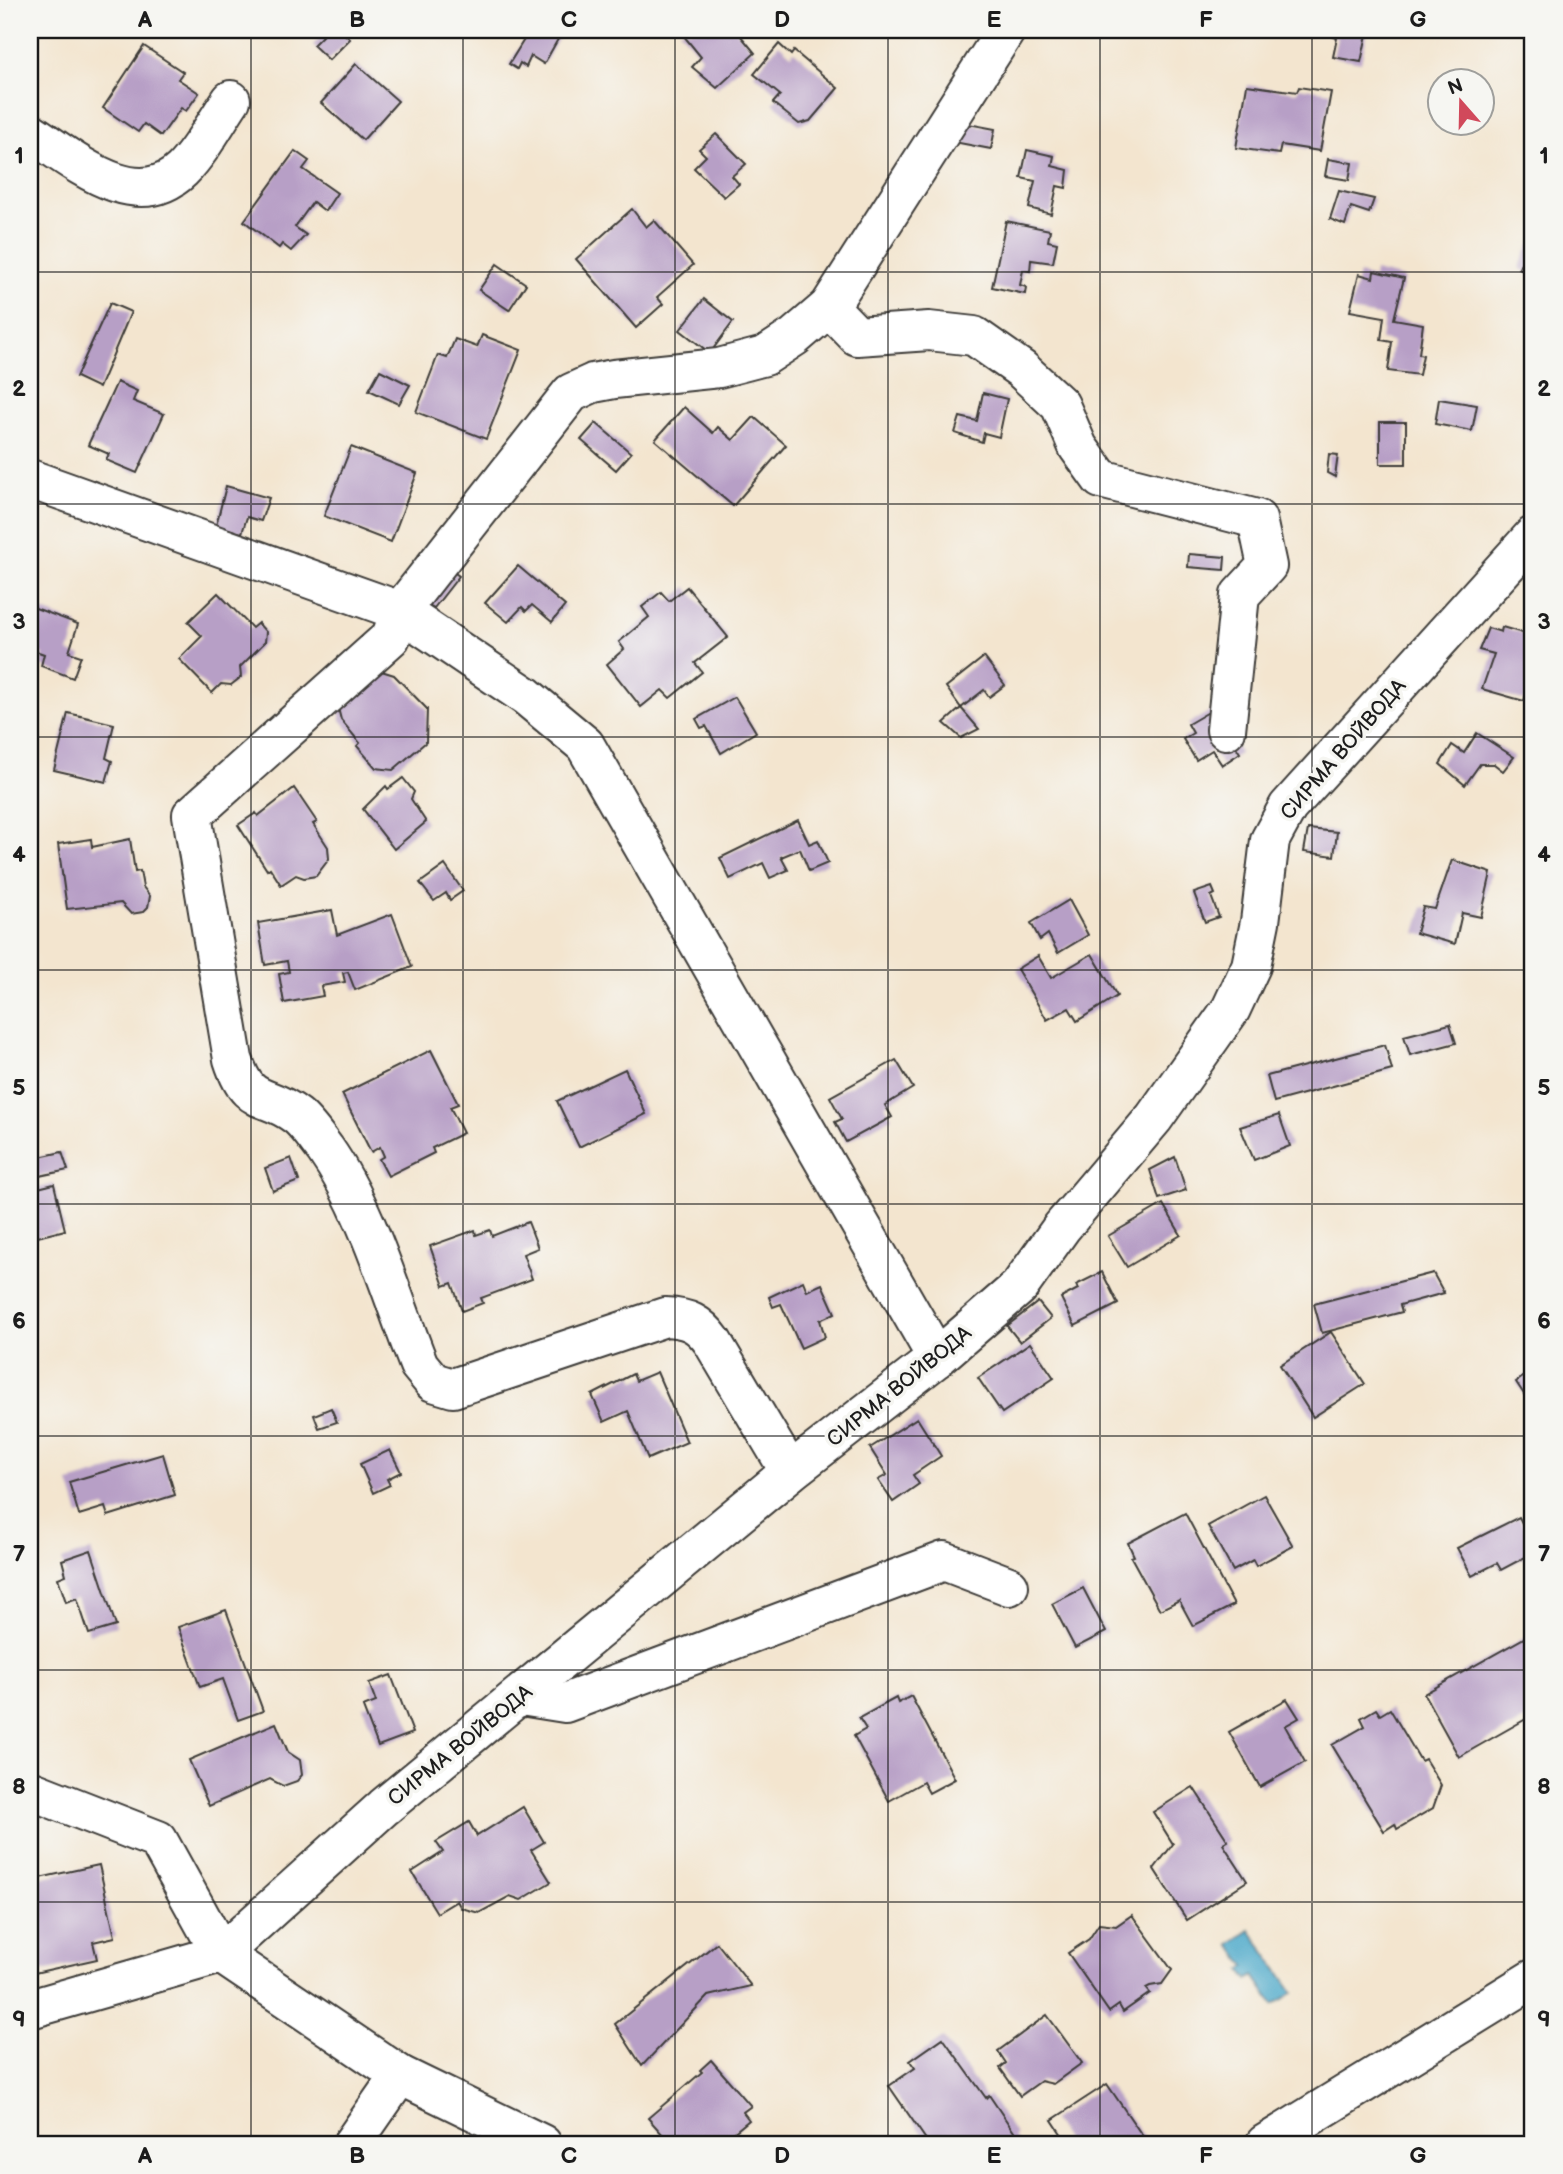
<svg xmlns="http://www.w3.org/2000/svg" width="1563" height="2174" viewBox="0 0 1563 2174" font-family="'Balsamiq Sans',sans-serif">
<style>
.water{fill:#4aa7c9;stroke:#336272;stroke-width:2}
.building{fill:#b79fc6}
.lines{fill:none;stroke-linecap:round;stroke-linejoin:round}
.minor-casing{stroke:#3c3a37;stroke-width:42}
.minor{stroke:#fff;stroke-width:38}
.grid{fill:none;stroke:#1c1c1c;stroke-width:2;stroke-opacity:0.55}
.labels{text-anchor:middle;stroke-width:7;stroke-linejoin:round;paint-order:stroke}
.street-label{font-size:21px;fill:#1c1c1c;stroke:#f6f6f2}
.neatline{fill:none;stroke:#1c1c1c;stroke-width:2.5}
.grid-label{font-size:23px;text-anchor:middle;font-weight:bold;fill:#1c1c1c}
</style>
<rect width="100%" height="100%" fill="#f6f6f2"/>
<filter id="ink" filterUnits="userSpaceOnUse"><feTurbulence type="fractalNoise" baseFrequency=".0143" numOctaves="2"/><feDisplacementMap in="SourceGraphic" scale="14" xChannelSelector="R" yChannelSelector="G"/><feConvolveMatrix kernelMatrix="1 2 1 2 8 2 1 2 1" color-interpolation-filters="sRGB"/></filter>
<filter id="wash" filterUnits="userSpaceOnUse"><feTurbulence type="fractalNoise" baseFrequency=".00686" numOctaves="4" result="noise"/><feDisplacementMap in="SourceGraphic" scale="28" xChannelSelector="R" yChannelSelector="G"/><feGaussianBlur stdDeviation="1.57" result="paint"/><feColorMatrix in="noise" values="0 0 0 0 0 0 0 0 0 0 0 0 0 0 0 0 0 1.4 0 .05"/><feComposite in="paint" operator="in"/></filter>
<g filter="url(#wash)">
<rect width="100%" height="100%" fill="#f3e5cf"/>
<!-- water -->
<polygon class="water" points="1250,1930 1293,1992 1274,2005 1254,1976 1248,1980 1241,1970 1246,1966 1230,1944"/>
<g id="blocks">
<!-- building -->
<g class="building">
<polygon points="328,30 340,30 350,39 329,60 313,45"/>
<polygon points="530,30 562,32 544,64 531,56 526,67 520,63 517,69 509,64"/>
<polygon points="679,30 736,30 755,53 717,88 692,67 701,57"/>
<polygon points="1327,30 1368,30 1361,62 1333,57 1337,38 1327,34"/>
<polygon points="779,44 791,55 794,51 838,88 810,121 799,124 773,103 780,95 754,74"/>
<polygon points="144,46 183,72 178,79 199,93 186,111 181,108 161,136 144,124 138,132 103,108"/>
<polygon points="356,64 398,101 363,140 321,103"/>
<polygon points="1247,85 1297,92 1299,87 1331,92 1320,151 1281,145 1279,154 1236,148"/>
<polygon points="958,122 995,129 991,149 954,142"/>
<polygon points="716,134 746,164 732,176 739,184 724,197 694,168 706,156 699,149"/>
<polygon points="1027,150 1054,156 1052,166 1068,170 1066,188 1057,186 1051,214 1029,208 1035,181 1021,178"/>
<polygon points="295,151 309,161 303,169 337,193 325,211 313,202 295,227 306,235 291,251 282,244 279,248 244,221"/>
<polygon points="1328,159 1352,163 1349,180 1325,176"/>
<polygon points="1339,191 1374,199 1369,213 1351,207 1345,225 1330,219"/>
<polygon points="632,209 646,227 654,220 693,265 657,297 663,304 636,328 576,259"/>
<polygon points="1006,221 1050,230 1048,241 1057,243 1053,263 1031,260 1030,271 1023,270 1020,285 1026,287 1025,294 992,287"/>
<polygon points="1533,238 1533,275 1519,268"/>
<polygon points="497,264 526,284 509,310 479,290"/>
<polygon points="1374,271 1404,278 1394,319 1423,324 1419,354 1423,355 1419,375 1388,371 1392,342 1381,340 1384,317 1350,311 1359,274 1373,278"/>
<polygon points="704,299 733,322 710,353 680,330"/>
<polygon points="110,303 131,312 99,388 76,377"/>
<polygon points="482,335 521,350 486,439 416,412 438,355 447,358 455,339 477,347"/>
<polygon points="380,370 410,385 399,404 369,390"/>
<polygon points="117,382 137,391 133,401 164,414 137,473 106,460 109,454 88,445"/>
<polygon points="983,393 1007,399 999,437 984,433 982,442 955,433 960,417 977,421"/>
<polygon points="1439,399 1477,405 1472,431 1435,424"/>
<polygon points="684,407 713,433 718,427 733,440 754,417 786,445 733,506 655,440"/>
<rect x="1380" y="422" width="26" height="42"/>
<polygon points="596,423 631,453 616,470 581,440"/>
<polygon points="351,447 417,473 391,542 324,516"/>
<polygon points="1329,454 1338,455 1335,477 1327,473"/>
<polygon points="226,486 269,498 261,521 247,517 242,533 216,526"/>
<polygon points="1189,554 1225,557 1224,570 1188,567"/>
<polygon points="441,563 459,576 434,608 420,601"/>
<polygon points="518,566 565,606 552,622 532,605 526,611 522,607 508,622 485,603"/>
<polygon points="687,587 728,637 695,663 702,672 670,698 662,690 641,707 607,664 624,649 619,642 649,617 642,607 661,592 669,601"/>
<polygon points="218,593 252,628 258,623 266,632 265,642 240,667 241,677 231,685 221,684 212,693 179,659 202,636 188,622"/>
<polygon points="30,606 78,624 69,652 81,656 73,678 41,666 44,654 30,649"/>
<polygon points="1502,627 1533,636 1533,684 1530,683 1524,701 1482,689 1494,654 1479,650 1488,628 1501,632"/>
<polygon points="984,657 1005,685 989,697 984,690 961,708 946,687"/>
<polygon points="375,669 394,675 427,709 426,742 393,770 376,768 357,746 360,743 341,720 337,704"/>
<polygon points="735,697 756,732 721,753 706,726 701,728 696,719"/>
<polygon points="961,708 979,729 961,738 944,723"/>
<polygon points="1212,710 1240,753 1222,765 1212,750 1196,760 1183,739 1193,733 1188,724"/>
<polygon points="68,713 114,724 106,758 112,761 106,782 54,770"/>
<polygon points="1477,733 1514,757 1503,771 1494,764 1480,764 1465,785 1440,764 1452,745 1464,753"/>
<polygon points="403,778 414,792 411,799 426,822 394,849 363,809 386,786 388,789"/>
<polygon points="294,788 317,822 313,824 328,847 329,859 316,876 304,878 296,875 281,885 270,868 267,870 238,825 256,813 258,816"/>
<polygon points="798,820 809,844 818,840 828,863 809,871 800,849 781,857 788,870 770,878 763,863 730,879 720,858"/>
<polygon points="1308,829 1337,832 1334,856 1304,852"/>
<polygon points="91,839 92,847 130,839 135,872 140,871 143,887 150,896 148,907 143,912 131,914 121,903 67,909 58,844"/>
<polygon points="1452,860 1491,873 1481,917 1462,913 1455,944 1416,933 1423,907 1435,909"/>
<polygon points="445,865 463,891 450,900 446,893 434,901 420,883"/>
<polygon points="1212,887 1215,894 1211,896 1219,917 1205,922 1194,893"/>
<polygon points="1069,900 1088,935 1058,953 1048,934 1040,940 1031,923"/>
<polygon points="332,910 337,935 392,914 412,967 355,990 348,972 343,973 345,982 321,986 323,996 284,1003 279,974 289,972 287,961 265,965 258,923"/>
<polygon points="1092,954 1117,996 1077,1021 1069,1008 1047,1020 1017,969 1038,956 1051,978"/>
<polygon points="1450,1024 1456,1043 1410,1055 1404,1036"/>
<polygon points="1385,1045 1392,1070 1274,1102 1267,1076"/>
<polygon points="431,1050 458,1104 450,1107 463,1133 432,1148 434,1153 388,1176 379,1159 384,1156 380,1147 371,1152 342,1094"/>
<polygon points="896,1060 913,1088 885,1105 892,1117 846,1142 835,1122 842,1119 830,1097"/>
<polygon points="625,1069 646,1114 579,1147 557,1101"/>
<polygon points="1279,1115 1290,1146 1254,1160 1240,1127"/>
<polygon points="62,1152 68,1170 30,1178 30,1159"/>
<polygon points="1175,1157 1186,1190 1159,1199 1150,1170"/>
<polygon points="291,1158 299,1181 273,1191 265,1168"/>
<polygon points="54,1184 65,1230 30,1239 30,1190"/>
<polygon points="1163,1204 1181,1235 1127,1267 1108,1236"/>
<polygon points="528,1222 538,1248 523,1254 532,1279 481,1298 483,1303 462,1311 452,1283 444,1286 430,1246 475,1230 476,1235 490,1230 492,1236"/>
<polygon points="1102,1272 1118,1304 1075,1326 1061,1298 1078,1289 1076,1285"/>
<polygon points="1433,1273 1444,1293 1400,1305 1402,1312 1322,1333 1314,1304"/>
<polygon points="803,1281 807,1291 822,1284 835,1313 820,1320 825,1337 801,1348 781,1304 773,1307 769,1297"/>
<polygon points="1038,1302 1051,1318 1020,1342 1007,1326"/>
<polygon points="1331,1332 1365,1384 1313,1417 1280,1365"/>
<polygon points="1030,1343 1054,1378 1002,1413 978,1378"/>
<polygon points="1533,1370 1533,1408 1516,1382"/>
<polygon points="657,1372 687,1442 648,1459 628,1411 604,1422 592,1395 633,1374 636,1381"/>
<polygon points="331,1408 337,1422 319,1428 314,1415"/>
<polygon points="917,1418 941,1456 913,1475 919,1484 893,1502 878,1480 887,1475 870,1448"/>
<polygon points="390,1450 401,1472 387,1479 390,1485 373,1493 360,1464"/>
<polygon points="163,1454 175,1495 108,1516 105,1507 79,1515 69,1482"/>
<polygon points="1264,1495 1293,1546 1256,1566 1253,1560 1233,1571 1208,1526"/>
<polygon points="1185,1513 1234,1605 1193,1626 1179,1600 1160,1610 1131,1557 1134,1556 1128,1543"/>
<polygon points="1519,1517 1533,1545 1533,1553 1501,1570 1497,1563 1472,1576 1457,1548"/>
<polygon points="91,1550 116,1626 89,1634 77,1598 66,1602 58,1578 66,1575 62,1560"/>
<polygon points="1083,1588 1106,1632 1075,1648 1052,1604"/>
<polygon points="226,1610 263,1711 238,1720 223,1679 200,1687 178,1627"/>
<polygon points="1533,1633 1533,1715 1459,1757 1424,1694"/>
<polygon points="391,1675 413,1733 378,1746 363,1707 376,1702 369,1683"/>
<polygon points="911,1696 955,1779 929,1793 923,1782 889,1801 854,1736 866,1729 859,1718 896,1698 898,1703"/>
<polygon points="1287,1699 1299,1718 1285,1726 1305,1762 1260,1787 1229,1732"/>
<polygon points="1376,1709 1380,1715 1390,1709 1421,1761 1425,1759 1441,1785 1433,1808 1397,1829 1395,1824 1384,1831 1332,1745 1365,1726 1361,1718"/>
<polygon points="276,1723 288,1752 300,1760 302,1775 297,1781 283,1786 270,1779 209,1806 189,1760"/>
<polygon points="1193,1787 1228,1841 1223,1844 1247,1881 1187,1920 1154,1869 1173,1844 1153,1812"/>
<polygon points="523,1807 544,1842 531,1850 551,1882 521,1900 510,1896 479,1913 461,1908 457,1901 437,1913 412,1872 443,1852 436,1842 469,1822 477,1836"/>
<polygon points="99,1865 115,1937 93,1942 97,1959 30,1974 30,1880"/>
<polygon points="1132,1915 1172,1970 1162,1984 1150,1986 1146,1988 1150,1993 1123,2012 1119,2005 1109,2012 1068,1953 1089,1939 1099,1924 1116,1926"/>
<polygon points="717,1943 751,1986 708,1996 642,2066 615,2024"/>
<polygon points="1047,2015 1082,2063 1053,2084 1041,2081 1020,2096 1000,2068 1006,2063 998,2051"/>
<polygon points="943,2038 986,2098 989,2095 1016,2135 1013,2136 1019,2144 929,2144 889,2086 915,2068 910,2061"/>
<polygon points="711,2060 751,2106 743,2112 749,2120 720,2144 671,2144 648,2118 702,2072 700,2070"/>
<polygon points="1107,2084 1148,2144 1068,2144 1052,2120"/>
</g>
</g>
</g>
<g filter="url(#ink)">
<use href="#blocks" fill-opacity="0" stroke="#3c3a37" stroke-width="2"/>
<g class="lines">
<!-- minor casing -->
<g class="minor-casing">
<g id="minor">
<path d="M30,132c42,27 105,83 152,38 19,-19 34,-48 49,-70"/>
<polyline points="829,307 857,336 929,331 974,336 1021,369 1060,405 1078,447 1101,479 1257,519 1267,566 1240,595 1226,730"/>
<polyline points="30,479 400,611 526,696 585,745 937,1358"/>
<path d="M790,1472l-78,-131c-13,-18 -24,-23 -47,-24l-212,71 -20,-6 -14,-17c-28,-70 -51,-155 -94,-216 -8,-10 -18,-25 -28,-33 -32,-25 -48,-7 -64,-57l-41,-244 199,-178 9,-26 171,-218 22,-10 21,-4 105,-11 46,-12 29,-19 35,-30 177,-277"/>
<polyline points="521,1696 565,1703 944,1561 1009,1586"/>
<polyline points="30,1790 158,1840 221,1954 400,2075 542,2144"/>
<polyline points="30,2009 221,1954 384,1807 790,1472 937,1358 1019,1287 1062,1227 1154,1118 1231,1009 1251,966 1260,922 1270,840 1288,807 1533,536"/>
<polyline points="352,2144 400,2075"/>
<polyline points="1265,2144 1533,1979"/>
</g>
</g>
<!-- minor -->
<use href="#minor" class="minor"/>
</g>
</g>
<!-- grid -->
<path class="grid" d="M251,30v2114M463,30v2114M675,30v2114M888,30v2114M1100,30v2114M1312,30v2114M30,272h1503M30,504h1503M30,737h1503M30,970h1503M30,1204h1503M30,1436h1503M30,1670h1503M30,1902h1503"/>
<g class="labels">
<!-- street labels -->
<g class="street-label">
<text transform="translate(1343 749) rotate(-49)" y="7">СИРМА ВОЙВОДА</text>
<text transform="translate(899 1386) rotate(-39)" y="7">СИРМА ВОЙВОДА</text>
<text transform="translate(460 1745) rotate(-39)" y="7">СИРМА ВОЙВОДА</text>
</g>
</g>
<!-- margin -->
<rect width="1563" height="2174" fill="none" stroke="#f6f6f2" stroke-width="77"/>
<!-- north arrow -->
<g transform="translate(1461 102) rotate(340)"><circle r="33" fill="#f6f6f2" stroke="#9f9f9c" stroke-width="2"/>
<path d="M0-5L12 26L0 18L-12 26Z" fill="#d1495b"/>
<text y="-10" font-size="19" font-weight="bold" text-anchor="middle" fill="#1c1c1c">N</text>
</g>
<rect x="38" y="38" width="1486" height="2098" class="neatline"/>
<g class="grid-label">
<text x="145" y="27">A</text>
<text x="357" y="27">B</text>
<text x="569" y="27">C</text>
<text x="782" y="27">D</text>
<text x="994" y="27">E</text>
<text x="1206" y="27">F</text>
<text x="1418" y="27">G</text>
<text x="19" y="163">1</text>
<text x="1544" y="163">1</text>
<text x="19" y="396">2</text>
<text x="1544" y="396">2</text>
<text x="19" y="629">3</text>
<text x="1544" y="629">3</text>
<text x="19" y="862">4</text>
<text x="1544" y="862">4</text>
<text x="19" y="1095">5</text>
<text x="1544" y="1095">5</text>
<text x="19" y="1328">6</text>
<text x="1544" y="1328">6</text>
<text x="19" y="1561">7</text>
<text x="1544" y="1561">7</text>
<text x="19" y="1794">8</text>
<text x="1544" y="1794">8</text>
<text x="19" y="2027">9</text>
<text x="1544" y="2027">9</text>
<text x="145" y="2163">A</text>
<text x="357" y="2163">B</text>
<text x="569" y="2163">C</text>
<text x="782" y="2163">D</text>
<text x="994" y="2163">E</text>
<text x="1206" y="2163">F</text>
<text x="1418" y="2163">G</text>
</g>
</svg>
